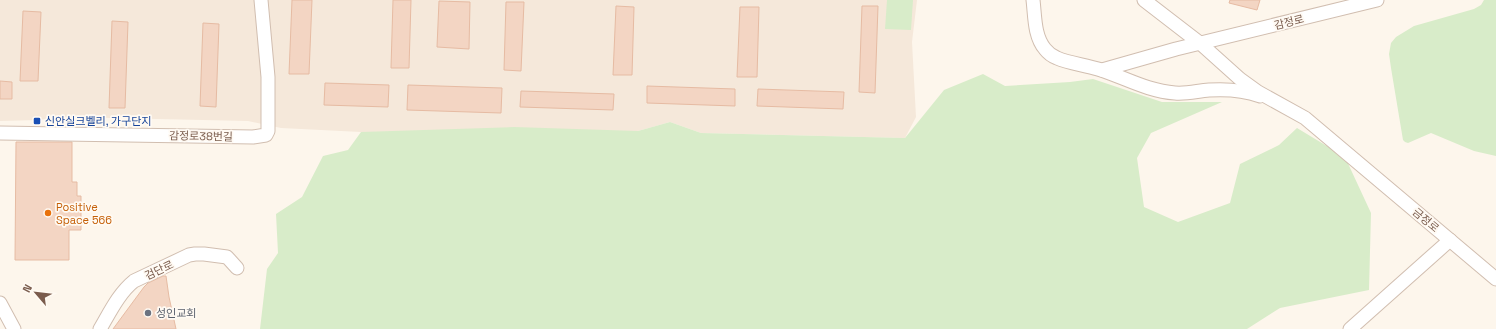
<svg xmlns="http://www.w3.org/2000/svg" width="1496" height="329" viewBox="0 0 1496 329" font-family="'Space Grotesk','Noto Sans KR',sans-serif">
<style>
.residential{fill:#f5e8da}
.green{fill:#d8ecc9}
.building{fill:#f3d5c3;stroke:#e6bba3}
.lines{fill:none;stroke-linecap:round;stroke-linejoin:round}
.minor-casing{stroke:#d1beb0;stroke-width:15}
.minor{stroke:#fff;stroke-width:13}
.transit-dot{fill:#1a4fb4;stroke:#fffaf3;stroke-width:1.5}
.food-dot{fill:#e8710a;stroke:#fffaf3;stroke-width:1.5}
.worship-dot{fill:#6b7280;stroke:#fffaf3;stroke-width:1.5}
.labels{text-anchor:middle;stroke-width:3.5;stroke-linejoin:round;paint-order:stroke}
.street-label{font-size:11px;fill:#7a5c4d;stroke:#fffaf3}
.transit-label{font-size:11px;fill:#164399;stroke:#fffaf3;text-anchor:start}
.food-label{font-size:11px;fill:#c56008;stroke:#fffaf3;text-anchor:start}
.worship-label{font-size:11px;fill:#5b616d;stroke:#fffaf3;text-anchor:start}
</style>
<rect width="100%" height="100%" fill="#fdf6ec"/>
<!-- residential -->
<polygon class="residential" points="0,0 917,0 912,42 916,117 905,138 701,133 670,122 638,131 361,132 281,128 248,121 66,117 37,120 0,121"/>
<!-- green -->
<g class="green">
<polygon points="887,0 913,0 911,30 885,29"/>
<polygon points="1484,0 1496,0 1496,156 1474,151 1431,133 1408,143 1405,142 1403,140 1391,68 1389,54 1391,43 1396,37 1414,26 1474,9 1481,5"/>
<polygon points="983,74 1005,86 1070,82 1093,79 1162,102 1222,102 1151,133 1137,158 1144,207 1178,222 1230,203 1240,164 1279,145 1297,128 1345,157 1371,213 1369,290 1280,308 1247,329 260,329 267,269 278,253 276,214 302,197 323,156 348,150 361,132 514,127 638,131 670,122 701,133 905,138 944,90"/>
</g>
<!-- building -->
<g class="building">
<polygon points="292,0 312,0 309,74 289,74"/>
<polygon points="393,0 411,0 409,68 391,68"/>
<polygon points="1230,0 1260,0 1257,10 1229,3"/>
<polygon points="439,1 470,2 469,49 437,47"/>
<polygon points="506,2 524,2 521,71 504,70"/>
<polygon points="616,6 634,7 632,75 613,75"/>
<polygon points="862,6 878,6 875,93 859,92"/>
<polygon points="740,7 759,7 757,77 737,77"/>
<polygon points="23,11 41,12 38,81 20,81"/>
<polygon points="112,21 128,22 125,108 109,108"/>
<polygon points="203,23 219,24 216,107 200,106"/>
<polygon points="0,81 12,82 12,99 0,99"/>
<polygon points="325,83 389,85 388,107 324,105"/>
<polygon points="408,85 502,88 501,113 407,110"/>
<polygon points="647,86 735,89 735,106 647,103"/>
<polygon points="758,89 844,92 843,109 757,106"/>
<polygon points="521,91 614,94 613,110 520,107"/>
<polygon points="16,142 72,142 72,182 77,182 77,196 81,196 81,230 69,230 69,260 15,260"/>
<polygon points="163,276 166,276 169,297 176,329 113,329 144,287 148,283"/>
</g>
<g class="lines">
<!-- minor casing -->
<g class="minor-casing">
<g id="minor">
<path d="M1033,0c2,16 1,36 12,49 3,4 7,7 12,9 11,5 28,7 41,11 26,8 49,22 77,24 12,1 22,-2 34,-3 16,-1 35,0 51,6"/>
<polyline points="1144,0 1201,44 1240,79 1258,92 1305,118 1496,279"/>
<polyline points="1102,70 1176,49 1377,0"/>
<polyline points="0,133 253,137 266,135 268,131 268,77 261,0"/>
<polyline points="0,303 14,329"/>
<path d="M100,329c10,-17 19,-36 34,-48l55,-26 6,-1h9l23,3 10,11"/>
<polyline points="1350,329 1450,240"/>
</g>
</g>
<!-- minor -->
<use href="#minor" class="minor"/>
</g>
<!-- markers -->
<rect class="transit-dot" x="33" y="117" width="8" height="8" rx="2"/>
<circle class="food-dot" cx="48" cy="213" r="4"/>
<circle class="worship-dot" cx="148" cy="313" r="4"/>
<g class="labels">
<!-- street labels -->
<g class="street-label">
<text transform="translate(1289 22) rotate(-14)" y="4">감정로</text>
<text transform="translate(201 136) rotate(1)" y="4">감정로38번길</text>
<text transform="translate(1426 220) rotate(40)" y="4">금정로</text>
<text transform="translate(159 270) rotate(-25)" y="4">검단로</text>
</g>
<!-- transit labels -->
<g class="transit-label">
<text x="45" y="125">신안실크벨리, 가구단지</text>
</g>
<!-- food labels -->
<g class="food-label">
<text x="56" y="211">Positive<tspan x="56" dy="13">Space 566</tspan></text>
</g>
<!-- worship labels -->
<g class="worship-label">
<text x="156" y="317">성인교회</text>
</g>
</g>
<!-- north arrow -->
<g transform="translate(36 293) rotate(298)" stroke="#fffaf3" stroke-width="3" paint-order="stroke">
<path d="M0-3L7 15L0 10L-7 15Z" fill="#7a5c4d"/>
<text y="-6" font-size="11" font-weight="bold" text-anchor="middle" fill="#7a5c4d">N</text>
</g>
</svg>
